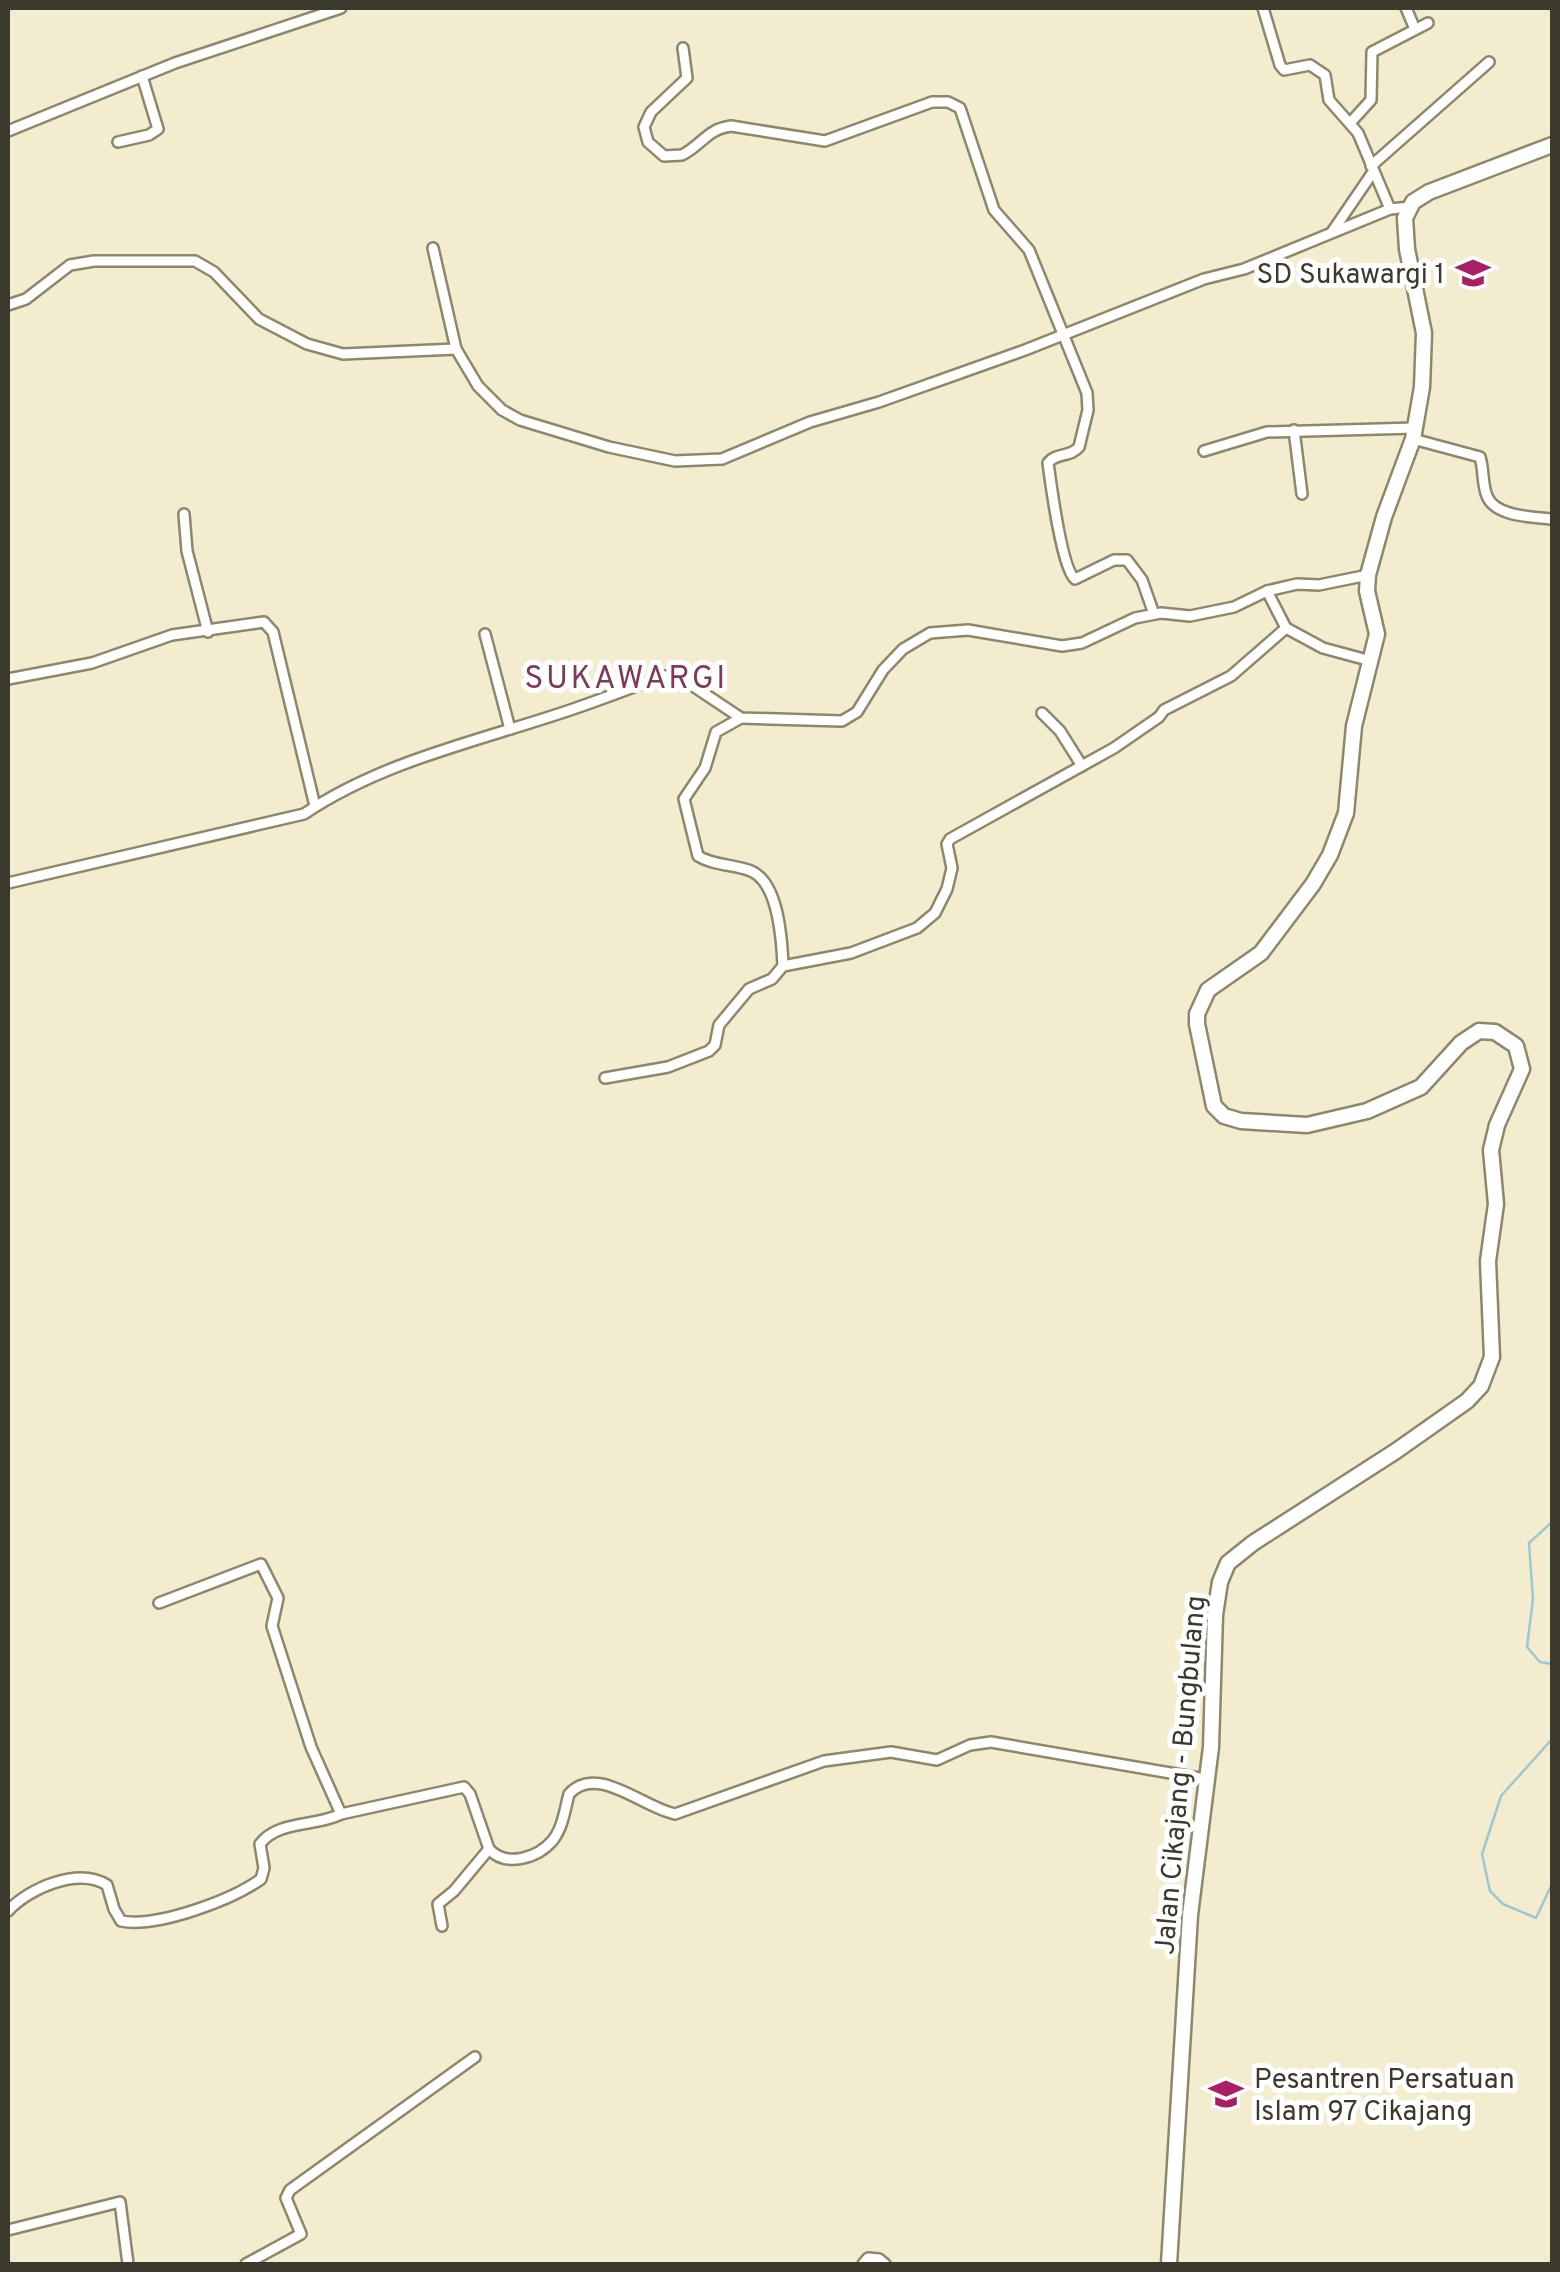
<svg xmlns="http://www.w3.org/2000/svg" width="1560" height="2272" viewBox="0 0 1560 2272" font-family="Overpass,sans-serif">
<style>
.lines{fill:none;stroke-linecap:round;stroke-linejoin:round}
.stream{stroke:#9bc9cf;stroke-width:2.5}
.minor-casing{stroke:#8e876b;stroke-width:14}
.primary-casing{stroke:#8e876b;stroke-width:19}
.minor{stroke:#fff;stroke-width:9}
.primary{stroke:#fff;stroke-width:14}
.labels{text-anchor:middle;stroke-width:10;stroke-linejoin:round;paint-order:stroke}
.poi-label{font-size:28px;fill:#3c392d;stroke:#fff;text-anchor:end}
.street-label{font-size:28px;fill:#3c392d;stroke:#fff}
.quarter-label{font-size:32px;letter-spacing:2.5px;fill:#7f3a56;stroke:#fff}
</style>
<rect width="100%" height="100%" fill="#f4ecce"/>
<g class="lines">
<!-- stream -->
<g class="stream">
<polyline points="1552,1522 1529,1543 1533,1599 1527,1647 1540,1662 1552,1664"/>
<polyline points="1552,1739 1501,1796 1482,1854 1490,1891 1503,1904 1536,1918 1552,1884"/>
</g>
<!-- minor casing -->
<g class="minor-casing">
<g id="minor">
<polyline points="1263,8 1280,65 1284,70 1310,65 1325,75 1329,100 1358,133 1390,209"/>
<polyline points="1406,8 1415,29"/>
<path d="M683,48l4,30 -36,34 -7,15 4,15 16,14 18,-1c20,-10 25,-26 49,-29l94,15 107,-39h16l12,6 34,102 35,40 58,143 1,17 -9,37c-8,10 -24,6 -31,16 3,22 14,106 27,116l39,-19h13l15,20 12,34"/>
<polyline points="1351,122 1371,100 1372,52 1428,23"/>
<polyline points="8,131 175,63 341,8"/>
<polyline points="118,142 149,135 158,129 142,76"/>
<polyline points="1371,166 1489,62"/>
<polyline points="1332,232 1373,172"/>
<polyline points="433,248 456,349"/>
<polyline points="8,305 26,299 70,265 94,261 195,261 214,272 259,319 307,344 343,354 456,349 478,386 502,410 520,420 609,447 675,461 722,459 810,422 879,402 1025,350 1204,279 1244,269 1390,209 1410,207"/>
<polyline points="1294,430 1302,494"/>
<path d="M1413,439l67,18c4,13 2,27 7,39 8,21 47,21 65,23"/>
<polyline points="1204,451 1267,432 1415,428"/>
<polyline points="184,514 187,551 208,632"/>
<polyline points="1286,628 1323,648 1371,661"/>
<polyline points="485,634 510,729"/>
<polyline points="8,679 92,663 172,635 264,622 273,632 315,806"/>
<polyline points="1042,713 1060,731 1082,766"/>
<path d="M741,718l-25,14 -11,36 -21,31 14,57c16,10 36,8 53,15 28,12 31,70 32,95"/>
<path d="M8,883l296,-69c82,-55 180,-74 272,-106 29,-10 58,-21 87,-32h15l63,42 101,3 15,-9 26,-42 20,-21 27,-16 38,-3 94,16 20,-3 53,-25 26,-5 29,3 44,-9 33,-16 30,-7 22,1 49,-10"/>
<polyline points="605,1078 668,1067 709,1051 715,1045 719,1025 749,989 772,979 783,966 851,953 917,928 935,913 947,889 952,868 947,844 950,839 1114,748 1159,717 1164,710 1231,676 1286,628 1267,591"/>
<path d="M341,1814l123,-27 6,7 19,55c17,19 49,9 64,-9 10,-13 12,-31 16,-46 28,-31 74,14 106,20l149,-53 67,-9 46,8 33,-15 21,-3 214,37"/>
<path d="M8,1911c21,-23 70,-44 99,-26l7,24 7,12c36,7 111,-21 140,-42l3,-11 -4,-24c18,-24 56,-17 81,-30l-30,-67 -39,-121 6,-28 -17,-34 -102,39"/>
<polyline points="442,1926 438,1904 454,1891 489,1849"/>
<polyline points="8,2230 120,2202 128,2264"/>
<polyline points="246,2264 301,2234 286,2198 290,2190 475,2057"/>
<polyline points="863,2264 868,2258 879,2259 885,2264"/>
</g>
</g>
<!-- primary casing -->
<g class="primary-casing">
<polyline id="primary" points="1169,2264 1190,1915 1211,1747 1215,1615 1220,1582 1228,1563 1253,1543 1396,1451 1467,1401 1481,1386 1492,1357 1488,1261 1496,1204 1491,1150 1497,1125 1522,1069 1516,1046 1495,1032 1479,1031 1461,1043 1421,1087 1367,1111 1307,1125 1241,1121 1224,1116 1214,1106 1197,1024 1197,1014 1208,990 1261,953 1313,884 1330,855 1346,813 1354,726 1377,634 1367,591 1368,575 1384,517 1413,439 1422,387 1424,333 1407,249 1405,218 1413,202 1429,192 1552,145"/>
</g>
<!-- minor -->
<use href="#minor" class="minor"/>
<!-- primary -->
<use href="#primary" class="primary"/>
</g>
<!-- icons -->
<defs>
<g id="school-bare" transform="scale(2.7)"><path d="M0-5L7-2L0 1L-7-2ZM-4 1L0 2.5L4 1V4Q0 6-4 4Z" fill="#a91f63" stroke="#fff" stroke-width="2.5" paint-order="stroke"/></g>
</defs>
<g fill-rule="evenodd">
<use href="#school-bare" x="1473" y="273"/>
<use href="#school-bare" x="1226" y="2094"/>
</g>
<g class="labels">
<!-- poi labels -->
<g class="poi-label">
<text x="1445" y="283">SD Sukawargi 1</text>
<text x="1254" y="2088" text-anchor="start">Pesantren Persatuan<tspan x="1254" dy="32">Islam 97 Cikajang</tspan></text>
</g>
<!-- street labels -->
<g class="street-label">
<text transform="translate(1179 1775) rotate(-85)" y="10">Jalan Cikajang - Bungbulang</text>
</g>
<!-- quarter labels -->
<g class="quarter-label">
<text x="626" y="688">SUKAWARGI</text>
</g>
</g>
<!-- border -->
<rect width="1560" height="2272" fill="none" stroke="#3c392d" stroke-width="20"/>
</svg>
